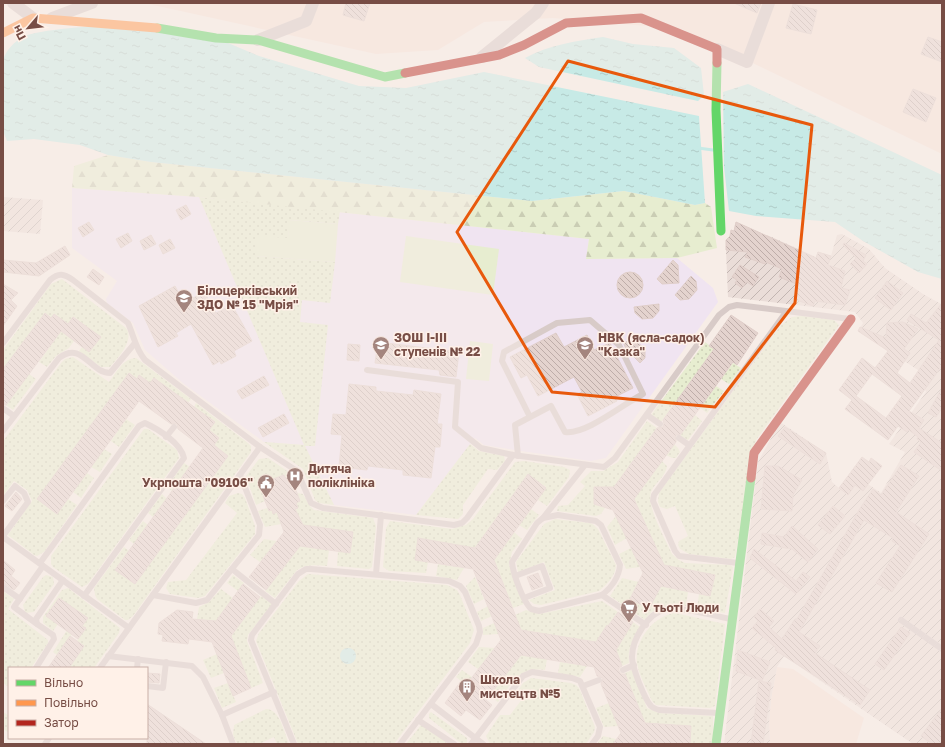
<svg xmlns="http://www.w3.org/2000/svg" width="945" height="747" viewBox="0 0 945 747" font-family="'Golos Text',sans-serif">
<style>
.residential{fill:#f5e2d8}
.industrial{fill:url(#industrial-furrows)}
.education{fill:#f0e4f1}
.grass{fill:url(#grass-dots)}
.forest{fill:url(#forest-firs)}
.pitch{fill:#e7edd0}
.water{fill:url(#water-ripples)}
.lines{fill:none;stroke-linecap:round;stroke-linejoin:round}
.stream{stroke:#c7eae6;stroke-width:3}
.building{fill:url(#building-back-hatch);stroke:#e0cec9;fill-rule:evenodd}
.lane{stroke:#d8cbc8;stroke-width:6}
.street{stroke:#d8cbc8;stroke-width:12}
.fast{stroke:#63d668;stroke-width:9}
.slow{stroke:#ff974d;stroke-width:9}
.jam{stroke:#b3261e;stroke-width:9}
.marked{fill:none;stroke:#e8590c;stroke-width:3;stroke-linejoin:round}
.labels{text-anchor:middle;stroke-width:3;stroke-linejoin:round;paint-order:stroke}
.poi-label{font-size:12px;font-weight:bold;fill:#774d45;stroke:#fff1e8;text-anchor:start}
</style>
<defs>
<pattern id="industrial-furrows" width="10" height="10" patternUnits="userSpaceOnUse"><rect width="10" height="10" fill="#eaddd8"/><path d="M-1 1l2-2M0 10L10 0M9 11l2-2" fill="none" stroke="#c2b5b1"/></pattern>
<pattern id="grass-dots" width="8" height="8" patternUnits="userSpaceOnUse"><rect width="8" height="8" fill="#e7edd0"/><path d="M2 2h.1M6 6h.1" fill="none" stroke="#cacdb4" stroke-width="1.8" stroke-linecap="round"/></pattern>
<pattern id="forest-firs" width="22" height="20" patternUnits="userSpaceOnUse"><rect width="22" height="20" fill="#e7edd0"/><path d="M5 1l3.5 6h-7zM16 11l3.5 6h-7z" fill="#cacdb4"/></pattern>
<pattern id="water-ripples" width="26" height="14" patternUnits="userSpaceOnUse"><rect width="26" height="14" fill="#c7eae6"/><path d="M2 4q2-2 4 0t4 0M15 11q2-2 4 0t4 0" fill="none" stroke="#afcac7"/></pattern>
<pattern id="building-back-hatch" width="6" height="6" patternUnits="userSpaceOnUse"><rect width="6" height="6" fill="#e4d3ce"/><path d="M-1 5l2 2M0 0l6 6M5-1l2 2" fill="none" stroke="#beada9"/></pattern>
</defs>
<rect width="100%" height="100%" fill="#f7ede7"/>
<!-- residential -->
<g class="residential">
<polygon points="144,3 942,3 942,154 682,29 553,18 484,22 438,50 376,54"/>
<polygon points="777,667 793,669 864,718 856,744 770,744 769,723 771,699"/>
</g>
<!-- industrial -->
<g class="industrial">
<polygon points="3,197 43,200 40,234 3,231"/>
<polygon points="842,234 869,249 885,268 923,294 941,304 942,303 942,744 913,744 784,656 777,667 771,699 769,723 770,744 724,744 758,462 780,422 826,453 832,482 847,495 855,485 863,491 868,484 881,493 905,452 889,444 926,392 918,370 858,331 863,323 855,312 728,297 726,250 739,251 767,238 767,235 816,257 818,252 831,256 837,235"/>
</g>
<!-- education -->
<polygon class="education" points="72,188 199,197 589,239 586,259 677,258 713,288 718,302 606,458 591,461 514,450 484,445 475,438 416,515 334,505 304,445 264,442 184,384 145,350 133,323 107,303 106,299 117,281 72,248"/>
<!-- grass -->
<g class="grass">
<polygon points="199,197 340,211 338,224 290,220 288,238 255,256 335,262 330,303 302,300 300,322 328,325 315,446 305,446 334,505 319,503 315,500 303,469 264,442 304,445"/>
<path d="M62,279l64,49c9,12 -8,30 -16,39h-9l-22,-16 3,-4 7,5 11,-15 -26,-20 -6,7 -14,-10 -3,4 -6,-5 -42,56v-19l48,-66z"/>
<polygon points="802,316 834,320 839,325 756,440 735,557 731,559 689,554 680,549 678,545 679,541 688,536 675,506 667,509 660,507 658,502 659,493 781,325 792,317"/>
<polygon points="61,331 74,341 69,348 56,356 47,367 39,362"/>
<polygon points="705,342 714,349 661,422 651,415"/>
<path d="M73,357l36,25c7,-9 14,-24 27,-24l55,41 -3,4 -34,-25 -4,5 -11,-7 -102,123 20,15 11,-15 9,6 -33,47 -7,4 -3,-1 -26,-20 24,-34 -5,-11 -13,-9 -11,15v-55l58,-78 4,-4z"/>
<polygon points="733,363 741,368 729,384 721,379"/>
<polygon points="29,374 36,379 13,410 6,405"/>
<polygon points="716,386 724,391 707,413 700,408"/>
<polygon points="196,403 248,443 251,446 251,452 133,616 128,620 125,620 97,599 95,595 94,588 124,547 129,551 115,570 135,584 228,456 214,445 219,438 209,430 215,422 194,407"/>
<polygon points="695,415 702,421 688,440 680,436"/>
<polygon points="126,419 135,425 119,447 111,441"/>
<polygon points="647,421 657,428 614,487 594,487 594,504 605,508 601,514 596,516 557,511 558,506 568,505 585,486 580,482 591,471 603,471 618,462"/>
<polygon points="144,429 148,429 177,450 179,458 88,584 82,587 53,567 51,564 51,556"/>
<polygon points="470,444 479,451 504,456 505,461 497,470 488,469 463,505 463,514 458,519 416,515"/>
<polygon points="674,444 678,448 680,452 676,458 672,458 666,455"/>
<polygon points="104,449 112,454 100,472 91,467"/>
<polygon points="268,458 296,477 299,482 295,488 290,476 285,478 284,475 273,479 275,484 271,485 272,489 267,490 269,494 263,496 265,501 256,505 246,476 259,459"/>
<polygon points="524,461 564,467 570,470 569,477 547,506 538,500 546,487 528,475 475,548 419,539 415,560 428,562 426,573 389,571 383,567 386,528 390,521 452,529 466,525 473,519 513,465 515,462"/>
<path d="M662,461l5,5c-1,10 -11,16 -15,24 -8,13 14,50 20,64l7,6 6,3 45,2 3,2 -8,46 -28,-4 2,-15 11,2 4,-21 -50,-10 -30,-66z"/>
<polygon points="184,463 190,467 172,491 167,487"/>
<polygon points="87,473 94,478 81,498 73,492"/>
<polygon points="238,493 242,494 245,498 255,526 255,534 205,596 198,598 170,594 166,588 168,582 186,580 237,513 225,503 229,496"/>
<polygon points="297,493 303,494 309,505 314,510 373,518 376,526 372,567 369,569 337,566 338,551 350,553 353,532 303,525 295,509 298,508 296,503 300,501"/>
<polygon points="162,494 167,499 153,517 148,513"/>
<polygon points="267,508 269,511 272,510 273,513 277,512 281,524 265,527 258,511"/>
<polygon points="531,509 539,515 527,530 519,525"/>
<polygon points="616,516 627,538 615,545 607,527"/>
<path d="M555,519l35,4 4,2 4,4 18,36c0,10 -9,20 -17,26l-58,14 -7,-1 -5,-4 26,-10 -11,-28 -26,10 -2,-10 28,-38z"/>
<polygon points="143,521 148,525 134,544 129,540"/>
<polygon points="514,532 522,539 512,552 509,565 524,604 513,608 494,560"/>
<polygon points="264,539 277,541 260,562 250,555"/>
<path d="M300,546l29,4 -2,16c-11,-1 -21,-2 -30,4l-22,28 -10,-7z"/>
<polygon points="631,548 640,567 626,569 619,554"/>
<polygon points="438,564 464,568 457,580 436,576"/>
<polygon points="308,574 447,585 457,590 460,595 474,630 470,643 394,744 298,744 256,641 259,633 299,581"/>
<polygon points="46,575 53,577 54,584 34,612 25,613 23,605 43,577"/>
<polygon points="233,575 244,583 238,591 227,583"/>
<polygon points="475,577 484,599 474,604 466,586"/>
<path d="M622,578l17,4 -9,17 19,10 12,-23 27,6 -2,14c-17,-2 -31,-1 -41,14l-35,-24z"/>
<polygon points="68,588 120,628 119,633 94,668 69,668 84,646 77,641 85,628 82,626 88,618 59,598 46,616 58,624 53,631 43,623 43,617 62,590"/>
<polygon points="221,589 233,598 216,621 197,619 199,607 209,602"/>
<polygon points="3,591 14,599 8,609 48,640 48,643 31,668 9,668 9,687 3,683"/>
<polygon points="261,596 272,604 248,635 247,641 263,683 251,688 231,636"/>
<path d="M602,601l16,11 -5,7 15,10 5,-7 7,5c-7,12 -13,22 -11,36l-7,3 -6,-16 8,-14 -17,-11 -11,17 -75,-12 -6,-15 11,-5 13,4z"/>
<polygon points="488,606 492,616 481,621 477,612"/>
<path d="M675,613l50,11 -10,82 -5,2 -54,-3 -4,-4c-5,-12 -13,-25 -15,-38 -3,-22 16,-47 38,-50z"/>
<polygon points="494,623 499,634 483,635 483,628"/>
<polygon points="67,630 72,634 57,655 53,652"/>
<polygon points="479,647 496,648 478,669 468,662"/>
<polygon points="217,654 224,673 211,678 203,660"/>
<path d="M521,655l26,4 -2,11c-28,-3 -32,12 -47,32l-9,-6z"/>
<polygon points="560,662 587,666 580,677 558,673"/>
<polygon points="462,670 472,677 466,685 456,677"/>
<polygon points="632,670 647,708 659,713 713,716 713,744 690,744 691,726 645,723 625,673"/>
<polygon points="531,678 571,683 576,685 579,688 595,727 594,732 586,744 490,744 486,736 500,715 510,715 526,694 519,689 523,683"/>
<polygon points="228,683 236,702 222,708 214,688"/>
<polygon points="609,703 618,726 604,727 596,708"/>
<path d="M266,709c14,0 18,23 23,35h-12l-3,-7 -15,7h-22l-4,-9 1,-10z"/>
<polygon points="3,712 8,715 9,714 9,733 3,729"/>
<polygon points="431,712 467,738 467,743 462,744 429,718 429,714"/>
<polygon points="421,725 426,726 448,744 406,744"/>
<polygon points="603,736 616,739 613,744 597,744"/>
</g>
<!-- forest -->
<polygon class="forest" points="108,155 151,162 532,201 624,191 695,205 705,203 711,207 717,248 677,258 586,259 589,239 199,197 72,188 74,166"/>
<!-- pitch -->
<g class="pitch">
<polygon points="289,220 338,224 335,262 255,256 256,236 288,238"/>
<polygon points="406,236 499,249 493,295 400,282"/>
<polygon points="470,341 493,344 489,381 466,379"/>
</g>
<!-- water -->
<g class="water">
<path d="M119,24l97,14 43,18 100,30 47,2 78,-16 215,44 6,87 -10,2 -71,-14 -92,10 -381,-39 -43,-7 -28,-10 -46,-6 -27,2 -4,-10v-71c4,-11 10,-17 20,-23 14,-8 76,-11 96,-13z"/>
<path d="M603,37l30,7 41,4 27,20 3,27 -6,6 -159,-34 -14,-9c24,-13 50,-17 78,-21z"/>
<polygon points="748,84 942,175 942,279 918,272 863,241 835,222 756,216 729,211 724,167 723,92"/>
<circle cx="348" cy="656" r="8"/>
</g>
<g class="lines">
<!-- stream -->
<polyline class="stream" points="698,148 713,150"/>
</g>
<!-- building -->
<g class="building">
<polygon points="346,3 370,3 364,21 343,15"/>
<polygon points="734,3 761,3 757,13"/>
<polygon points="793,4 817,10 811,34 786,28"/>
<polygon points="928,37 942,42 942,62 921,54"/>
<polygon points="913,89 936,98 926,122 903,112"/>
<polygon points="186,205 191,214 181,220 176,210"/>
<polygon points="89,222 94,230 83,237 78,228"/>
<polygon points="736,222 816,258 818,252 831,256 828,265 845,271 841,288 850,290 845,305 815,301 813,306 794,299 799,285 779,277 782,269 766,262 765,264 745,257 748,252 726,250 726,240 730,236 731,230 734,231"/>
<polygon points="128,233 132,241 121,248 116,239"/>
<polygon points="151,235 156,244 144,250 140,241"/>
<polygon points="170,239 175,248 163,254 159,245"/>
<polygon points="844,243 866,255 863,261 867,264 859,273 850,264 856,258 843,245"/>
<polygon points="65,246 70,255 39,276 3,272 3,260 36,263"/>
<polygon points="673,260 678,265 679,283 662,284 657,279"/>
<polygon points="740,265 759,277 753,286 747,282 742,288 735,283 737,280 732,277"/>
<polygon points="93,269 104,277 99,285 87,277"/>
<circle cx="630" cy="285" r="13"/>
<polygon points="691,276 696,281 697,290 689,299 680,300 675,295"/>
<polygon points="887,281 903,293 891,310 875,298"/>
<polygon points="3,284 18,293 11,300 17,306 3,326"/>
<polygon points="175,286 184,303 204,292 216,313 232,305 252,341 234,351 236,356 221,364 220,361 213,365 191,324 176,333 178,336 158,347 139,306"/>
<path d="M942,303v63l-33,45 15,9 -5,8 23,15v28l-28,-19 7,-10 -4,-3 1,-2 -9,-7 -2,2 -9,-6 -10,14 -43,-31 7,-9 -13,-10 23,-32 13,10 13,-17 -30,-20 2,-4 26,11 1,-15 16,-1 15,7 -14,20 6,4 -13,20 13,10 29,-43 -32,-20 4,-6 15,9zM872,374l30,22 -16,22 -30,-22z"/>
<polygon points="659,304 659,311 653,318 642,319 635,313 634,307"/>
<polygon points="45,313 51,318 54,314 68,324 73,317 101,337 89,352 61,331 6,405 3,405 3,369"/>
<polygon points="731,315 758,333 737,365 733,362 681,434 676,435 676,442 634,499 664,565 715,575 710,596 661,586 649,609 630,599 643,573 613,510 594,504 594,487 614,487 657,428 663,427 664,424 663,420 714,349 709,346"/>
<polygon points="556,333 564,347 587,335 594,350 610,343 633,388 615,397 617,401 588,416 577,394 582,392 574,377 538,396 527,375 521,378 510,357"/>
<polygon points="627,341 636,341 645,349 645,358 640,363 626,349 624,344"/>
<polygon points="378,342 459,352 456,377 440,375 439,370 375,363"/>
<polygon points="348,344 360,345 359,361 347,360"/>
<polygon points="129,373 137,379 139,375 150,383 154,378 215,422 209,430 219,438 214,445 228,456 135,584 115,570 203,448 178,429 177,424 171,424 139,401 57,514 37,499"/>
<polygon points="264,376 269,385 242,399 237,391"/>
<polygon points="349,384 376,387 376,391 413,395 414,390 441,394 437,424 442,424 440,447 435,447 431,478 403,475 403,470 368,466 367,470 339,467 342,435 331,434 333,414 346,415"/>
<polygon points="942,388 942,408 936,417 928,413"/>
<polygon points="284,414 289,423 263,437 258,428"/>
<polygon points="785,427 826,453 820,464 778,436"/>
<polygon points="862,457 869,462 871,458 882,466 863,491 855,485 848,495 839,488"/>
<polygon points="901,465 919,476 896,512 929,534 892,592 876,583 900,546 892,541 893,538 864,520 799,632 820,646 815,653 870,690 860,705 775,650 776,648 752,628 758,621 754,617 760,609 774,621 769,627 782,639 795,619 797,619 820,579 859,510 873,489 881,495"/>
<polygon points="765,466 778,466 802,480 793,495 792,511 761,509"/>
<polygon points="528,474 546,488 494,560 521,630 596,642 607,625 608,626 618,612 633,622 616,650 622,666 619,668 619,671 621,674 625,674 645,723 691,726 690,744 613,744 621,733 601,684 603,678 597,676 594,667 521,655 486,700 492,705 480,720 466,710 461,716 445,703 461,681 466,685 501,640 473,569 415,560 418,538 475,548"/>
<polygon points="284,475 285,478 290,476 297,493 300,501 296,503 298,508 295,509 303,525 353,532 350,553 300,546 266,590 249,577 284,532 277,512 273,514 272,510 269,511 263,496 269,494 267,490 272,489 271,485 275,484 273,479"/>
<polygon points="16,492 22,499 12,511 5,506"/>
<polygon points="833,506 845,516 830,534 818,525"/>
<polygon points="792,526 818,549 808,562 792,549 761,544 762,533 784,537"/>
<polygon points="754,549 796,581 803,572 810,577 796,594 750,558"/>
<polygon points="3,560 15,570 11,576 20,583 14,590 3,583"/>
<polygon points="538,573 543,586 532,590 527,577"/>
<polygon points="243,584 260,597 231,636 251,688 233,696 212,642 189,639 188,644 162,641 163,635 158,634 159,623 177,610 193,612 192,619 216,621"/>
<polygon points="59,598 88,618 82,626 86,628 78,639 46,616"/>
<polygon points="901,627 910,633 884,670 875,664"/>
<polygon points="70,636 84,646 69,668 48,668"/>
<polygon points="738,650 770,662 762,681 736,671"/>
<polygon points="147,673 160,674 159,683 147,682"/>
<polygon points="759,681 771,683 763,744 751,744"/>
<polygon points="147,704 206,744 147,744"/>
<polygon points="942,708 942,744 932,744 921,736"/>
</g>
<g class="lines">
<!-- lane -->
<g class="lane">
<path d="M3,343l47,-63c9,-8 14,-6 23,0l55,43c6,13 7,25 17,37l115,87 37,24 14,32 12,5 131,17 8,-2 5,-5 46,-63"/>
<polyline points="367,370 458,382 455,427 481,448 513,455 604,467 615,458 719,315 729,307 737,305 850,319"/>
<polyline points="4,409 14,416"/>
<polyline points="647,415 660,424"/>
<path d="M3,431l56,-73c23,-18 31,15 51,15l25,-30"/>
<polyline points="166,437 174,427"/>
<polyline points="679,438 689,445"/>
<path d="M518,456l-3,-31 36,-19 14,26c21,3 58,-28 78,-38l-24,-49 -29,-25 -33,3 -53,29 -2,9 28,56"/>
<polyline points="3,501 15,486 24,493 28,502 3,536"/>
<path d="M558,515l38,6 5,4 19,40c-1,12 -9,23 -18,30l-63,16 -8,-2c-8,-8 -18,-35 -19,-47l25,-39 6,-5z"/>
<polyline points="543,518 585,465"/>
<polyline points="3,537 129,628"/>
<path d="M40,563l99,-137 6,-3c13,6 36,20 39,35l-100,138"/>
<polyline points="738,563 679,556 675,551 653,501 654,495 786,312"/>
<polyline points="232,569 276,604"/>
<polyline points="376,574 381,515"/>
<polyline points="515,576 542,566 550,588 524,598"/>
<polyline points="3,587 20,599"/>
<polyline points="153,595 196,603 207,600 259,535 260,525 240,475"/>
<polyline points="602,595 646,625"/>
<polyline points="901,620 942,649"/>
<polyline points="37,624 14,607 43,566"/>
<polyline points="108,656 192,666 203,677 222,715 233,744"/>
<polyline points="36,668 54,639 53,635 37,624 36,619 63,580"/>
<polyline points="100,668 260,447"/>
<polyline points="137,668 138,659"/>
<polyline points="623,670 634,665"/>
<polyline points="147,686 163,688 166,662"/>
<polyline points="583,686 599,680"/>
<polyline points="431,704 483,744"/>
<path d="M719,713l-60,-3c-3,-1 -6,-2 -8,-4 -7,-8 -19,-39 -19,-49 0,-18 16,-44 34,-48 13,-3 50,7 64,10"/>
<polyline points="222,715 274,692"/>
<polyline points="418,720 454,744"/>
<polyline points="45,744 49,738"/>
<polyline points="294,744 251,640 252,635 298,574 306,569 311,569 449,581 460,586 465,592 479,626 480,632 476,644 400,744"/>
<polyline points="471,744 523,676 532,672 572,678 580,681 600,727 598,736 592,744"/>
</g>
<!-- street -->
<g class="street">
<polyline points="13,3 33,18"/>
<polyline points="52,18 92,3"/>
<polyline points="258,40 306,21 313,3"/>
<polyline points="717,49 747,62 769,3"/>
<polyline points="482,57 536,13 543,3"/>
</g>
<!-- fast -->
<g class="fast">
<polyline points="157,28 216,38 258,40 385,77 405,73"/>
<polyline points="717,63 716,110 721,231"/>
<polyline points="716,744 751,478"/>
</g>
<!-- slow -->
<polyline class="slow" points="3,33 33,18 157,28"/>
<!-- jam -->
<g class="jam">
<polyline points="405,73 499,55 524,45 566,23 641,18 717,49 717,63"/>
<polyline points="751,478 754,453 851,319"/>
</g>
</g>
<!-- marked area -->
<path d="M0 0H945V747H0ZM568,61l244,64 -17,178 -80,104 -163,-15 -95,-160z" fill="#f7ede7" fill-opacity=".55" fill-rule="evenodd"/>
<path class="marked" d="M568,61l244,64 -17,178 -80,104 -163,-15 -95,-160z"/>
<!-- icons -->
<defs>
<g id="school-pin" transform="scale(0.9)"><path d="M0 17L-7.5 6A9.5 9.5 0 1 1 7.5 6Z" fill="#a4857e" stroke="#fff1e8"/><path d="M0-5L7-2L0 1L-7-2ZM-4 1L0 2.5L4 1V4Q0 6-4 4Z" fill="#fff"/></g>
<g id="hospital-pin" transform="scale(0.9)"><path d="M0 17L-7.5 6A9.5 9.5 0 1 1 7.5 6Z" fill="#a4857e" stroke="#fff1e8"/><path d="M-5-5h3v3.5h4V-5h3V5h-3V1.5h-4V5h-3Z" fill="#fff"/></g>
<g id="civic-pin" transform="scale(0.9)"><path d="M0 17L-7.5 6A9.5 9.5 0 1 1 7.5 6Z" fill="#a4857e" stroke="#fff1e8"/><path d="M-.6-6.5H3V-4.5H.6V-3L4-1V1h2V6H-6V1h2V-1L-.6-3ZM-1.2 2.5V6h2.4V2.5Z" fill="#fff"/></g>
<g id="supermarket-pin" transform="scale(0.9)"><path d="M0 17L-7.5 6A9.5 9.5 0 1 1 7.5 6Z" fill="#a4857e" stroke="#fff1e8"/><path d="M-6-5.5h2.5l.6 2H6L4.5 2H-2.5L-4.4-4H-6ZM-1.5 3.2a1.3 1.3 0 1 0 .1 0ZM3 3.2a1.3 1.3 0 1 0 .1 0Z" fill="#fff"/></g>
<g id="building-pin" transform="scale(0.9)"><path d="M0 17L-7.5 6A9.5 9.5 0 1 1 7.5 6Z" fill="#a4857e" stroke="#fff1e8"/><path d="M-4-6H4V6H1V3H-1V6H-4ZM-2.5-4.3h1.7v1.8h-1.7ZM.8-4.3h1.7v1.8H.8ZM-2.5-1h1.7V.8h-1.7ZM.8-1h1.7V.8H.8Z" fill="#fff"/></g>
</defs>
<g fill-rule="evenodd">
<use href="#school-pin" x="184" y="298"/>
<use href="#school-pin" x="381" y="345"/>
<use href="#school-pin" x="585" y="345"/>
<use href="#hospital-pin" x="295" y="476"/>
<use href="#civic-pin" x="266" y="483"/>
<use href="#supermarket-pin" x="629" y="608"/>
<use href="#building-pin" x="467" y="687"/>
</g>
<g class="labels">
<!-- poi labels -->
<g class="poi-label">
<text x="197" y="295">Білоцерківський<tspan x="197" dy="14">ЗДО № 15 "Мрія"</tspan></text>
<text x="394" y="342">ЗОШ І-ІІІ<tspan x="394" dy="14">ступенів № 22</tspan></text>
<text x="598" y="342">НВК (ясла-садок)<tspan x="598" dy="14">"Казка"</tspan></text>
<text x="308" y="473">Дитяча<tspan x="308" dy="14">поліклініка</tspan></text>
<text x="253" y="487" text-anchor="end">Укрпошта "09106"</text>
<text x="642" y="612">У тьоті Люди</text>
<text x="480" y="684">Школа<tspan x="480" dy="14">мистецтв №5</tspan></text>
</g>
</g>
<!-- border -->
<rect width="945" height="747" fill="none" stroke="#774d45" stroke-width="8"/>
<!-- legend -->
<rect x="8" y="667" width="140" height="72" fill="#fff1e8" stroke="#c9afa7"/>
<rect x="16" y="680" width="20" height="6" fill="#63d668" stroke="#c9afa7"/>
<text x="44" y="687" font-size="12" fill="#774d45">Вільно</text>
<rect x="16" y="700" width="20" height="6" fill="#ff974d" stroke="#c9afa7"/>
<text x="44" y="707" font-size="12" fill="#774d45">Повільно</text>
<rect x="16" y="720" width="20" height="6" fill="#b3261e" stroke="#c9afa7"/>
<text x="44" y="727" font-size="12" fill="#774d45">Затор</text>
<!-- north arrow -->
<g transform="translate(28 28) rotate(242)" stroke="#fff1e8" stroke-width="3" paint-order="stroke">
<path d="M0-3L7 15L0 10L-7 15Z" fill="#774d45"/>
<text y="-6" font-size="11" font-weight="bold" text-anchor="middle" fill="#774d45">Пн</text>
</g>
</svg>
